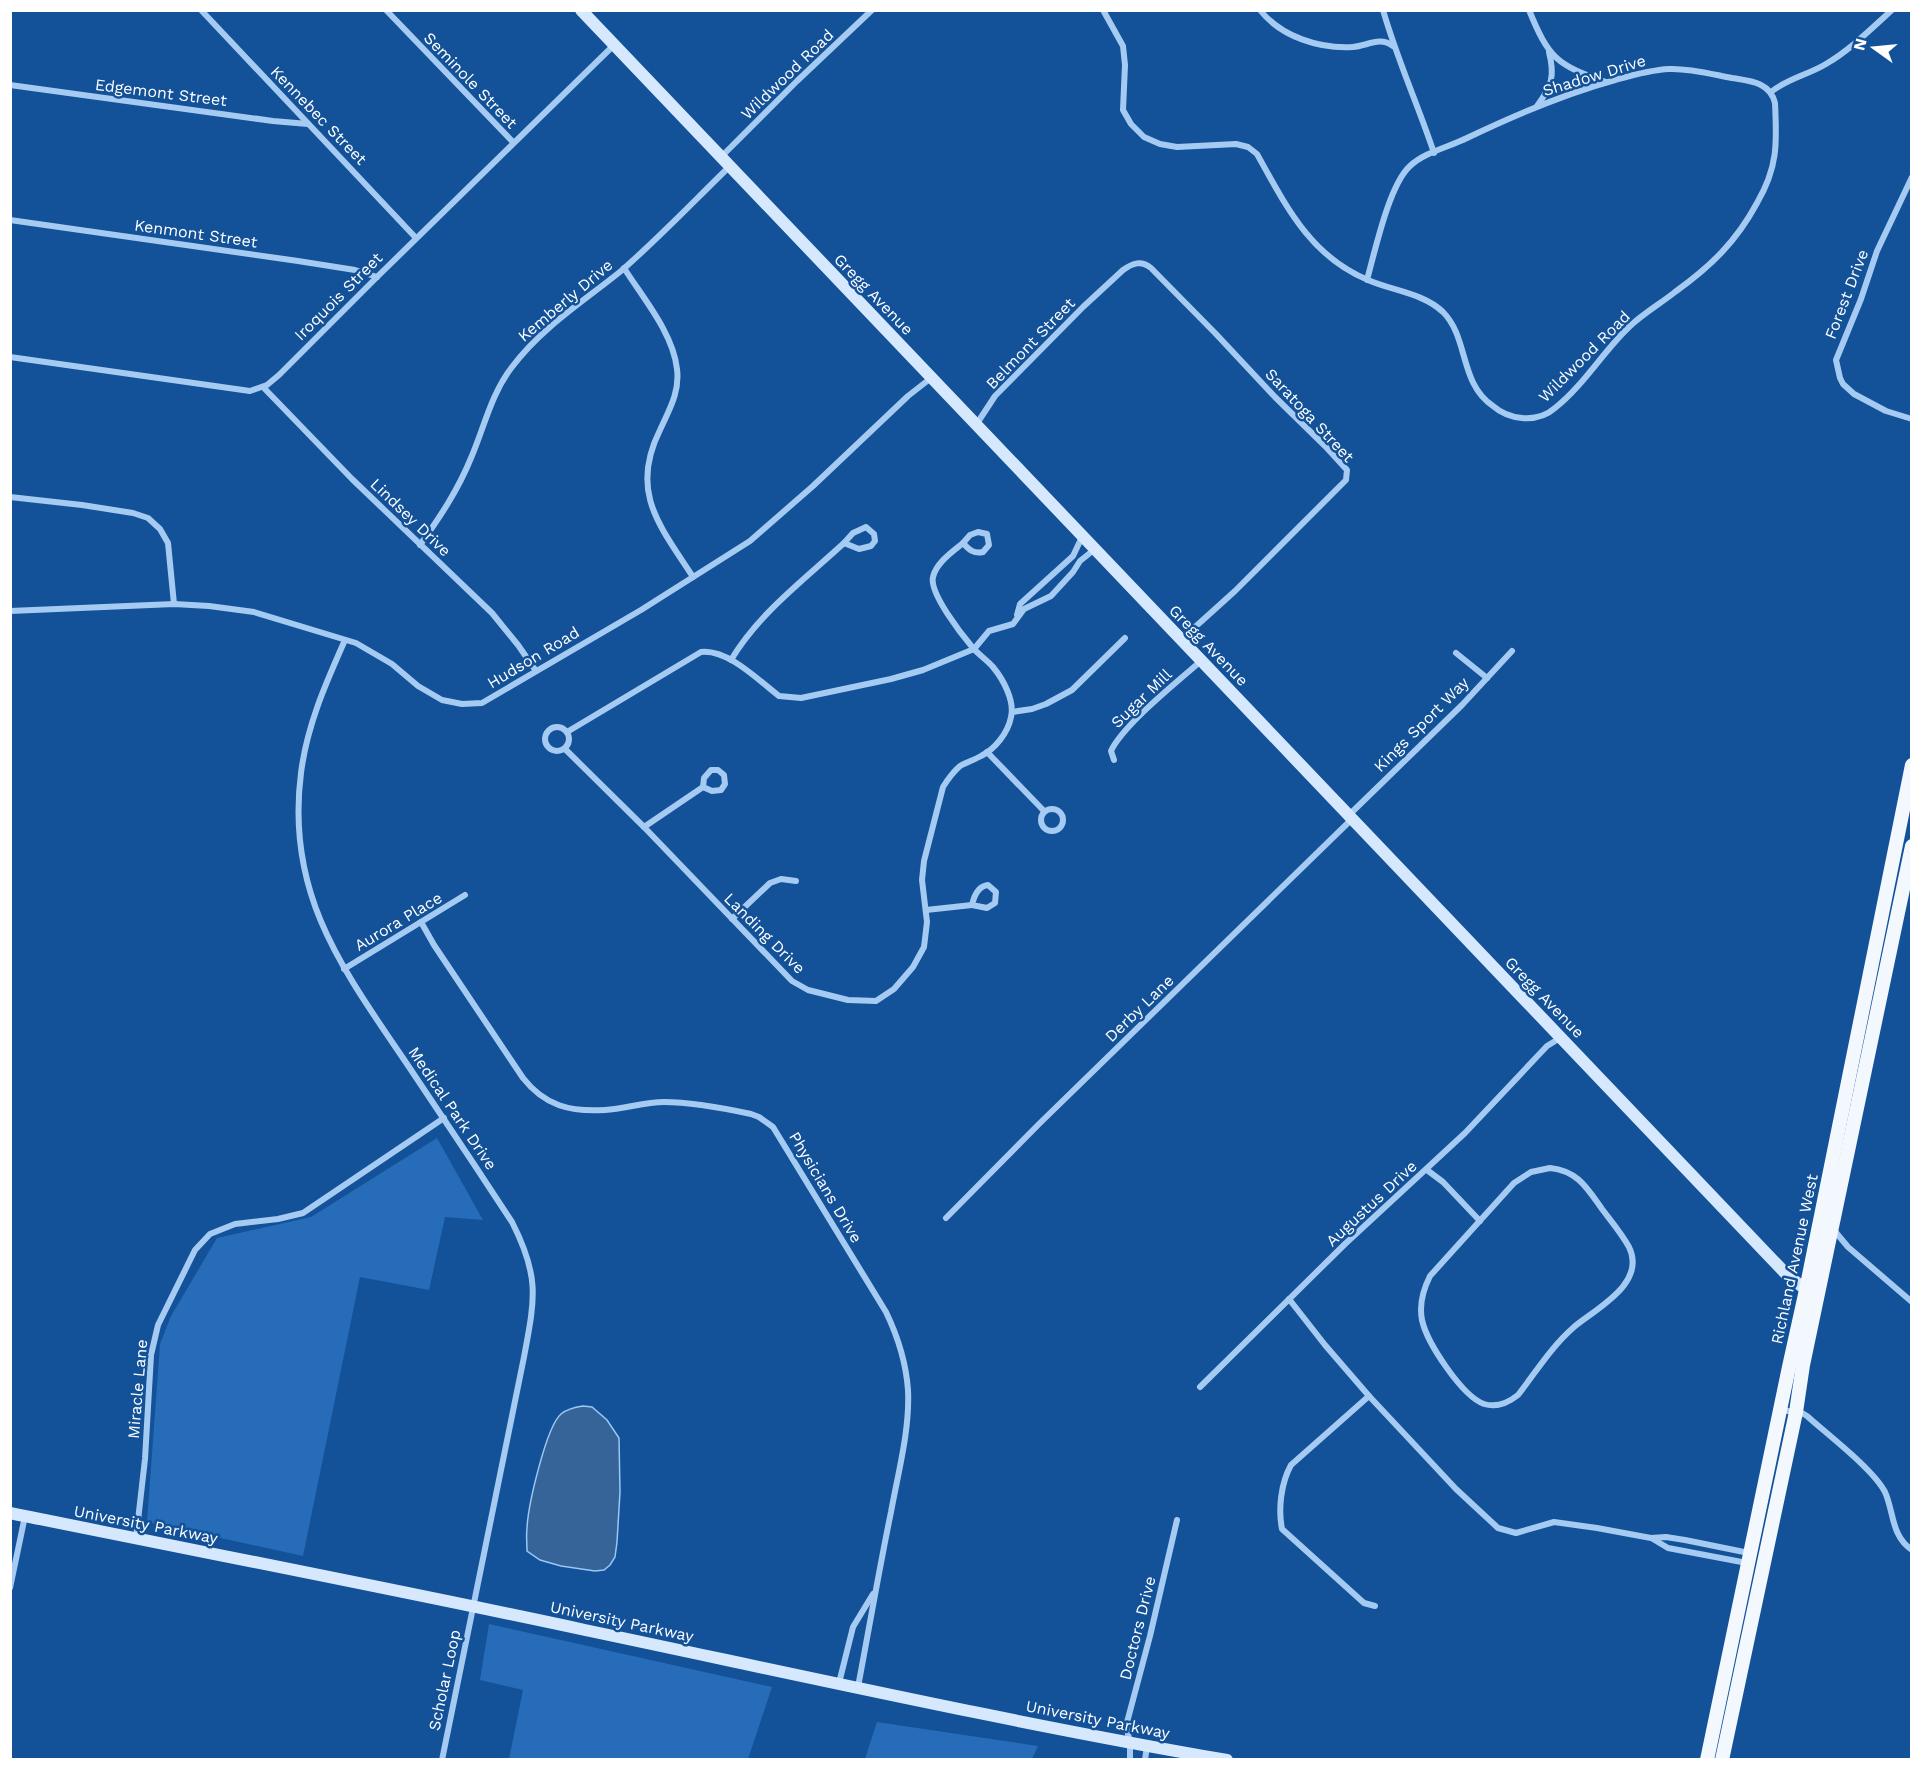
<svg xmlns="http://www.w3.org/2000/svg" width="1922" height="1770" viewBox="0 0 1922 1770" font-family="'Work Sans',sans-serif">
<style>
.green{fill:#266cb8}
.water{fill:#376498;stroke:#99c7f6;stroke-width:1.5}
.lines{fill:none;stroke-linecap:round;stroke-linejoin:round}
.street{stroke:#a6cbf3;stroke-width:6}
.secondary{stroke:#d6e8fd;stroke-width:12}
.primary{stroke:#f3f8ff;stroke-width:14}
.labels{text-anchor:middle;stroke-width:5;stroke-linejoin:round;paint-order:stroke}
.street-label{font-size:16px;fill:#fff;stroke:#135299}
</style>
<rect width="100%" height="100%" fill="#135299"/>
<!-- green -->
<g class="green">
<polygon points="437,1138 483,1220 445,1217 429,1290 360,1277 303,1556 147,1522 160,1344 171,1316 217,1238 311,1217"/>
<polygon points="489,1624 772,1687 748,1759 509,1759 523,1690 480,1680"/>
<polygon points="877,1722 1038,1746 1032,1759 865,1759"/>
</g>
<!-- water -->
<path class="water" d="M583,1406l9,1 15,13 12,18 1,54 -3,50 -2,15 -5,8 -6,5 -9,1 -34,-5 -21,-6 -13,-9c0,-8 -1,-16 0,-23 1,-22 19,-101 34,-114 6,-5 15,-7 22,-8z"/>
<g class="lines">
<!-- street -->
<g class="street">
<polyline points="201,10 416,238"/>
<polyline points="386,10 513,142"/>
<path d="M1103,10l20,36 2,19 -2,45 8,14 13,13 16,7 17,3 59,-3 12,3 9,7c29,52 53,102 111,126 25,11 55,13 75,32 26,26 16,71 50,94 8,7 18,11 29,12 12,1 24,-2 33,-10 28,-22 48,-56 73,-80 14,-14 32,-24 47,-36 36,-26 61,-50 82,-89 21,-36 20,-60 18,-100 -5,-21 -25,-22 -43,-25 -21,-4 -43,-10 -63,-9 -19,1 -36,6 -54,11 -51,14 -100,35 -148,58 -18,9 -42,14 -57,28 -21,19 -35,85 -43,114"/>
<path d="M1260,10c21,27 60,39 93,37 14,-1 27,-11 40,-1"/>
<path d="M1383,10c14,49 35,95 51,143"/>
<path d="M1529,10c20,49 28,55 77,72"/>
<polyline points="10,85 273,121 308,124"/>
<path d="M1771,92c17,-14 37,-17 55,-28 24,-14 45,-35 66,-54"/>
<path d="M1537,106c15,-20 18,-30 12,-54"/>
<polyline points="721,157 797,81 872,10"/>
<polyline points="1912,177 1877,251 1861,299 1836,360 1840,378 1843,384 1854,394 1886,411 1912,419"/>
<polyline points="10,220 298,261 355,270 377,277"/>
<path d="M624,268c19,30 49,65 53,101 3,23 -8,41 -17,61 -31,62 0,96 33,147"/>
<polyline points="10,357 250,391 267,385 279,375 377,277 614,45"/>
<polyline points="263,387 352,479 492,613 518,645 536,671"/>
<path d="M976,425l19,-29 88,-89 40,-37c10,-7 18,-10 28,-2l65,66 59,63 50,49 22,24 -1,10 -111,111 -41,37 -11,13"/>
<polyline points="10,497 82,505 133,513 148,518 160,529 168,543 174,604"/>
<polygon points="866,527 874,534 875,541 871,546 859,549 844,543 853,533"/>
<path d="M978,532l9,2 2,11 -6,7c-9,2 -14,-2 -20,-9l7,-8z"/>
<path d="M420,545c20,-28 38,-55 51,-87 13,-30 20,-64 41,-91 29,-39 72,-66 109,-96 38,-33 73,-70 109,-105"/>
<polyline points="10,611 174,604 209,606 254,612 356,643 392,664 418,686 442,700 462,704 482,703 641,610 750,541 813,486 908,396 931,378"/>
<polyline points="1017,615 1020,604 1073,556 1082,537"/>
<path d="M345,640c-19,43 -38,85 -44,133 -16,123 44,199 108,294 35,52 69,103 103,155 28,55 23,76 12,135l-82,403"/>
<polyline points="1456,653 1487,678"/>
<path d="M731,660c28,-47 74,-81 113,-117"/>
<polyline points="1012,712 1032,709 1046,704 1072,690 1125,638"/>
<circle cx="557" cy="739" r="12"/>
<path d="M567,732l134,-80c27,-3 57,28 78,44l22,2 90,-19 32,-9 51,-21 15,-18 24,-7 11,-15 27,-13 22,-24 7,-11 15,-12"/>
<path d="M565,749l79,78 148,154 16,9 40,10 28,1 18,-12 19,-22 11,-20 3,-25 -5,-42 2,-19 19,-74c5,-8 10,-15 17,-21 7,-4 14,-6 21,-10 14,-7 27,-23 30,-39 4,-16 -8,-38 -18,-50 -6,-7 -14,-12 -20,-19 -11,-13 -44,-55 -40,-71 3,-14 19,-25 30,-34"/>
<polyline points="987,752 1044,811"/>
<path d="M1114,760l-3,-9c12,-26 67,-70 90,-90"/>
<polygon points="711,770 718,770 724,775 725,784 721,790 712,791 703,787 704,778"/>
<circle cx="1052" cy="820" r="11"/>
<polyline points="1349,815 1462,705 1512,651"/>
<polyline points="644,827 703,787"/>
<path d="M988,885l8,7 -1,11 -8,5 -15,-3c2,-9 6,-19 16,-20z"/>
<polyline points="926,910 972,905"/>
<polyline points="732,919 770,883 781,879 796,881"/>
<path d="M421,922l13,23 89,133c22,28 47,34 82,32 20,-1 39,-8 59,-8 29,0 59,6 87,12l8,3 14,10 113,185c12,25 20,50 22,78 2,40 -10,83 -17,122 -12,58 -22,117 -33,175"/>
<polyline points="344,969 465,895"/>
<path d="M1550,1168c28,3 37,20 52,41 9,12 20,25 27,38 18,37 -34,62 -55,80 -23,20 -38,45 -56,68 -10,8 -21,13 -34,9 -22,-8 -57,-61 -62,-84 -3,-15 1,-30 8,-44l84,-93 17,-11z"/>
<polyline points="1427,1170 1443,1182 1480,1221"/>
<polyline points="946,1218 1040,1123 1352,819"/>
<polyline points="1833,1229 1848,1247 1912,1302"/>
<polyline points="1289,1299 1325,1345 1369,1396 1456,1489 1498,1528 1516,1533 1554,1522 1597,1528 1651,1538 1666,1537 1685,1540 1749,1553"/>
<polyline points="1200,1387 1345,1244 1465,1133 1547,1046 1560,1038"/>
<path d="M1369,1396l-78,69c-10,18 -13,44 -9,64l82,74 11,3"/>
<path d="M1781,1410l21,3 5,3c21,19 66,53 78,76 9,20 6,44 27,58"/>
<polyline points="136,1538 145,1459 151,1355 158,1325 195,1250 210,1234 235,1224 278,1219 303,1213 444,1118"/>
<polyline points="1653,1539 1668,1548 1747,1563"/>
<polyline points="10,1588 25,1516"/>
<polyline points="839,1683 853,1627 873,1594"/>
<polyline points="1130,1760 1130,1742 1126,1726 1150,1636 1177,1520"/>
<polyline points="1145,1760 1147,1746"/>
</g>
<!-- secondary -->
<g class="secondary">
<polyline points="581,10 1788,1276 1812,1294"/>
<path d="M10,1513c192,39 384,76 575,117 214,45 427,93 642,130"/>
</g>
<!-- primary -->
<g class="primary">
<polyline points="1707,1760 1789,1367 1806,1290 1912,765"/>
<polyline points="1722,1760 1796,1412 1803,1365 1912,846"/>
</g>
</g>
<g class="labels">
<!-- street labels -->
<g class="street-label">
<text transform="translate(787 74) rotate(-44)" y="6">Wildwood Road</text>
<text transform="translate(1594 75) rotate(-17)" y="6">Shadow Drive</text>
<text transform="translate(471 80) rotate(46)" y="6">Seminole Street</text>
<text transform="translate(161 92) rotate(7)" y="6">Edgemont Street</text>
<text transform="translate(319 115) rotate(46)" y="6">Kennebec Street</text>
<text transform="translate(196 233) rotate(8)" y="6">Kenmont Street</text>
<text transform="translate(874 294) rotate(46)" y="6">Gregg Avenue</text>
<text transform="translate(1846 294) rotate(-69)" y="6">Forest Drive</text>
<text transform="translate(338 296) rotate(-45)" y="6">Iroquois Street</text>
<text transform="translate(565 300) rotate(-40)" y="6">Kemberly Drive</text>
<text transform="translate(1030 343) rotate(-46)" y="6">Belmont Street</text>
<text transform="translate(1584 356) rotate(-45)" y="6">Wildwood Road</text>
<text transform="translate(1310 415) rotate(47)" y="6">Saratoga Street</text>
<text transform="translate(411 517) rotate(44)" y="6">Lindsey Drive</text>
<text transform="translate(1209 645) rotate(46)" y="6">Gregg Avenue</text>
<text transform="translate(533 657) rotate(-31)" y="6">Hudson Road</text>
<text transform="translate(1141 698) rotate(-44)" y="6">Sugar Mill</text>
<text transform="translate(1421 724) rotate(-45)" y="6">Kings Sport Way</text>
<text transform="translate(398 921) rotate(-31)" y="6">Aurora Place</text>
<text transform="translate(765 933) rotate(45)" y="6">Landing Drive</text>
<text transform="translate(1545 997) rotate(46)" y="6">Gregg Avenue</text>
<text transform="translate(1139 1008) rotate(-44)" y="6">Derby Lane</text>
<text transform="translate(453 1108) rotate(56)" y="6">Medical Park Drive</text>
<text transform="translate(826 1187) rotate(59)" y="6">Physicians Drive</text>
<text transform="translate(1371 1203) rotate(-43)" y="6">Augustus Drive</text>
<text transform="translate(1794 1259) rotate(-78)" y="6">Richland Avenue West</text>
<text transform="translate(137 1389) rotate(-85)" y="6">Miracle Lane</text>
<text transform="translate(146 1524) rotate(11)" y="6">University Parkway</text>
<text transform="translate(622 1621) rotate(12)" y="6">University Parkway</text>
<text transform="translate(1137 1628) rotate(-76)" y="6">Doctors Drive</text>
<text transform="translate(444 1680) rotate(-78)" y="6">Scholar Loop</text>
<text transform="translate(1098 1719) rotate(11)" y="6">University Parkway</text>
</g>
</g>
<!-- border -->
<rect width="1922" height="1770" fill="none" stroke="#ffffff" stroke-width="24"/>
<!-- north arrow -->
<g transform="translate(1874 48) rotate(285)" stroke="#135299" stroke-width="4.5" paint-order="stroke">
<path d="M0-4.5L10 22L0 15L-10 22Z" fill="#ffffff"/>
<text y="-9" font-size="16" font-weight="bold" text-anchor="middle" fill="#ffffff">N</text>
</g>
</svg>
